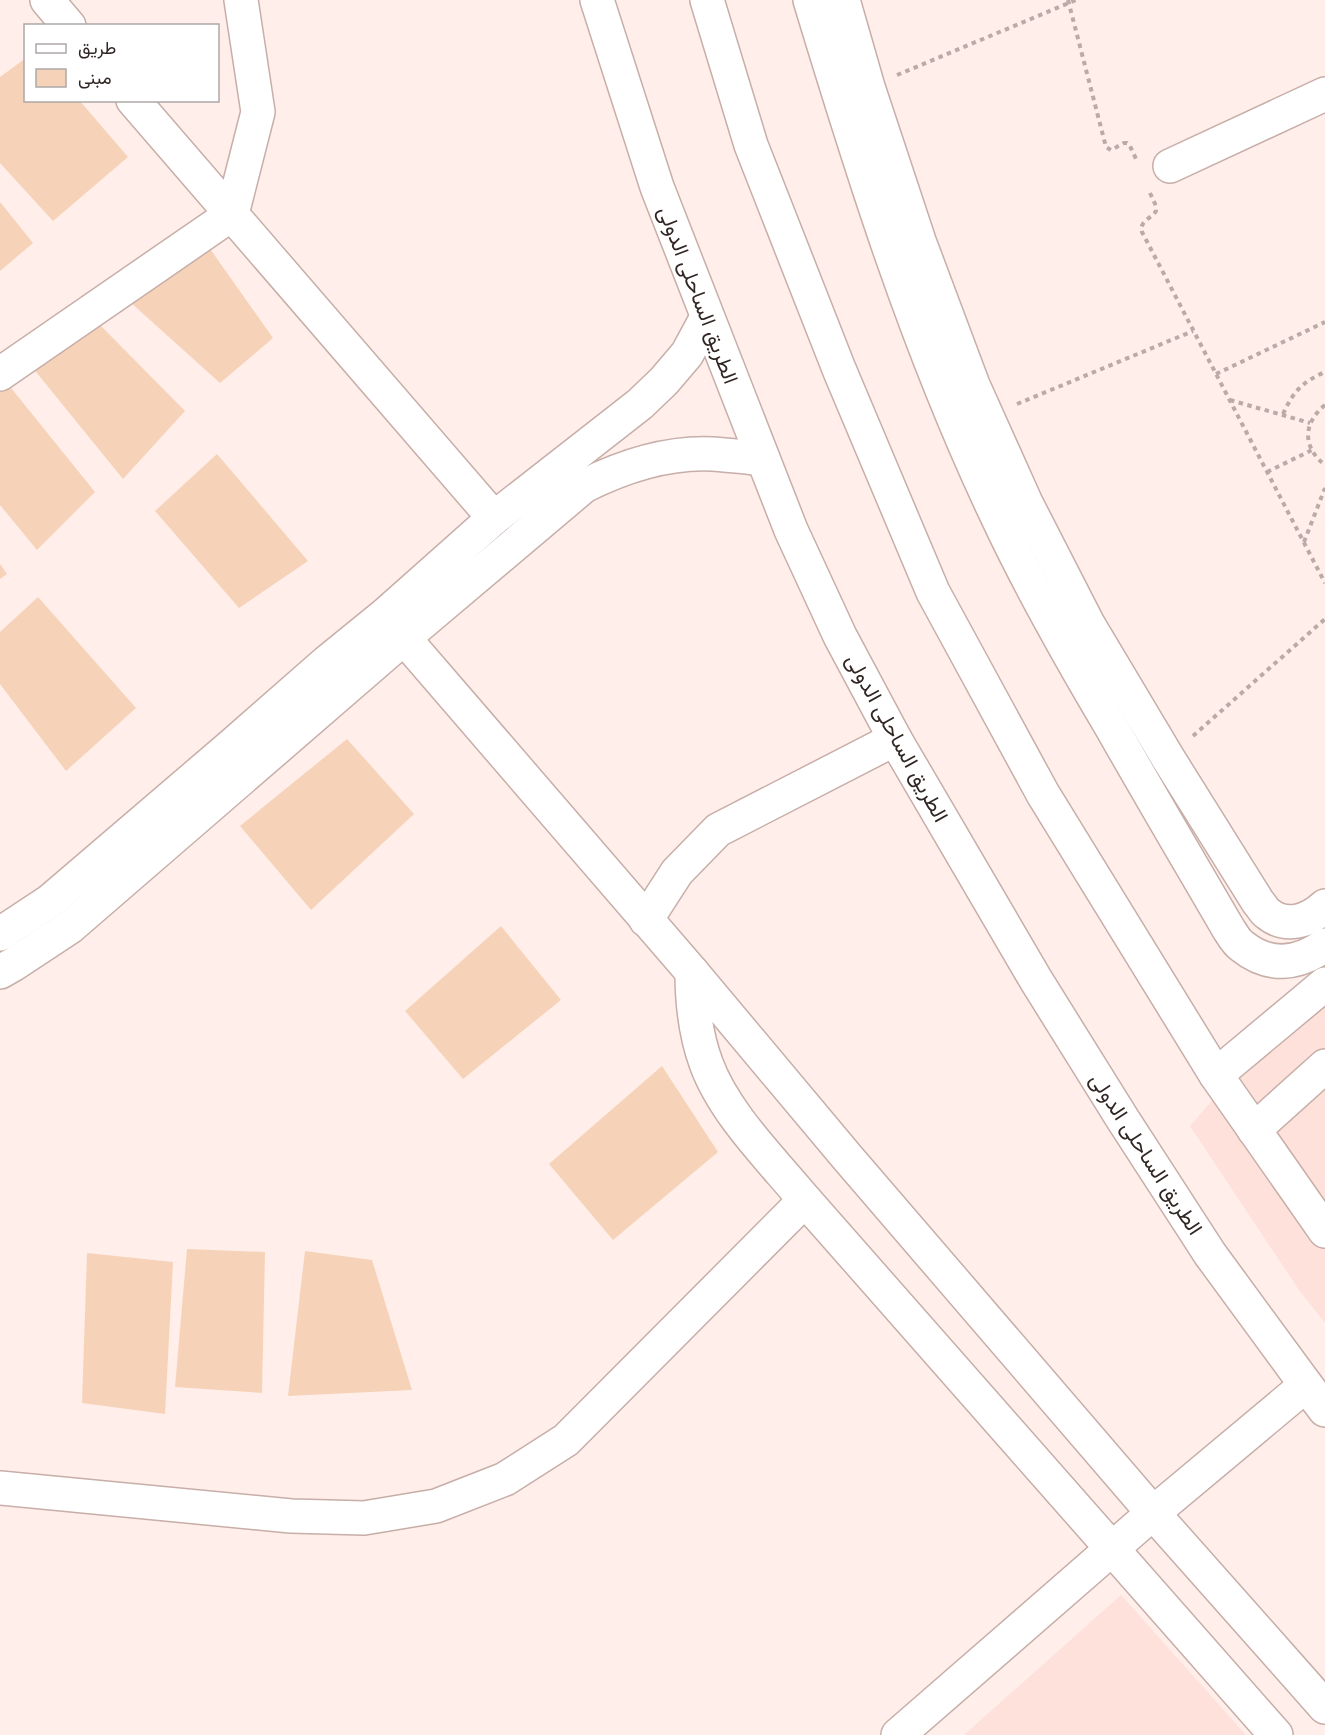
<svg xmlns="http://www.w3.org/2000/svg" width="1325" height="1735" viewBox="0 0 1325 1735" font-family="Jost,Vazirmatn,sans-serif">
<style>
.built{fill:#fde1da}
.building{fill:#f6d3b8}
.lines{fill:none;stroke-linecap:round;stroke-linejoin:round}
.minor-casing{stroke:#c7aea8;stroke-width:36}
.highway-casing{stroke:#c7aea8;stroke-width:36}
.path{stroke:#b9aba7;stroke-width:4;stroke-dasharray:4.5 4.5;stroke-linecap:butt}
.minor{stroke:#fff;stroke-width:33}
.highway{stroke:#fff;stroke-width:33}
.labels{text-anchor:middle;stroke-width:4.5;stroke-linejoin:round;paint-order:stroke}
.street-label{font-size:21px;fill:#302624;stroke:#fff}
</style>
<rect width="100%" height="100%" fill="#ffeeea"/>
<!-- built -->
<g class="built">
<polygon points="1325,980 1325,1323 1299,1290 1190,1126 1291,1010"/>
<polygon points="1121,1595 1246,1735 964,1735"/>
</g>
<!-- building -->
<g class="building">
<polygon points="26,58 26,100 79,100 128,157 53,221 0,163 0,77"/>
<polygon points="0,202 33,243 0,271"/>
<polygon points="208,246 273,338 220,383 119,292"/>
<polygon points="99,324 185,411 123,479 32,367"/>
<polygon points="7,383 95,492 37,550 0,505 0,389"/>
<polygon points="217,454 308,561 239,608 155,511"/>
<polygon points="0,564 7,574 0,579"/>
<polygon points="38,597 136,708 66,771 0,684 0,632"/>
<polygon points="347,739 414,814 311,910 240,826"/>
<polygon points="501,926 561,1000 463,1079 405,1011"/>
<polygon points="662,1066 718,1152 613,1240 549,1164"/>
<polygon points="187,1249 265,1252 262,1393 175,1387"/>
<polygon points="305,1251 372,1260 412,1390 288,1396"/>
<polygon points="87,1253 173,1262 165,1414 82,1403"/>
</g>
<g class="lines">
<!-- minor casing -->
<g class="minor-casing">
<g id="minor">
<polyline points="47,0 69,26"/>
<path d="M810,0c53,175 108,350 187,516 34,73 74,143 115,212 38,67 77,133 116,200 4,6 8,14 14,18 27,22 56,19 83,-1"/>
<path d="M843,0l25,87 51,154 54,144 53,118 62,121 80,134 90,144c3,3 6,9 9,11 19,16 42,8 58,-7"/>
<polyline points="133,100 494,518"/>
<polyline points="1170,166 1325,94"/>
<polyline points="0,374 232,214 258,112 241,0"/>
<polyline points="404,638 692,972 847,1157 1153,1513 1325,1707"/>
<polyline points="646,920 677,872 718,830 895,739"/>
<polyline points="0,934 50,901 230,747 327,662 386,614 494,518 640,404 664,381 687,354 707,317"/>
<path d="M0,972l14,-8 56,-37 334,-289 180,-152c40,-20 82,-34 128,-32 17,1 34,3 51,5"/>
<path d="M692,972c0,31 3,61 14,91 18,50 65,96 99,137l471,535"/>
<polyline points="1216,1075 1325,984"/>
<polyline points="1254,1130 1325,1066"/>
<polyline points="0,1488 291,1516 364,1518 436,1506 505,1479 566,1440 805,1200"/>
<polyline points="898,1735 1153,1513 1306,1385"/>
</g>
</g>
<!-- highway casing -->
<g class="highway-casing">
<g id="highway">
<polyline points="597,0 657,187 791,530 840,636 895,739 1036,980 1122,1118 1210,1254 1306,1385 1325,1410"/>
<polyline points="707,0 751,145 839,369 933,592 1043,794 1216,1075 1325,1231"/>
</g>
</g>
<!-- path -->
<g class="path">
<polyline points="1068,0 1106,147 1111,150 1124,143 1127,143 1130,146 1137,161"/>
<polyline points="897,75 1076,0"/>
<path d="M1150,193l6,13v5c-5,8 -17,10 -14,21l183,351"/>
<polyline points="1216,374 1325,322"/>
<polyline points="1230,400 1310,423"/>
<polyline points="1017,404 1193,331"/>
<path d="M1325,405c-22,18 -23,42 0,60"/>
<path d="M1283,414c10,-22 19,-32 42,-42"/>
<polyline points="1267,472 1312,450"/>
<polyline points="1304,542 1325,488"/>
<polyline points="1193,736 1325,619"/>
</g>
<!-- minor -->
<use href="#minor" class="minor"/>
<!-- highway -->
<use href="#highway" class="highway"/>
</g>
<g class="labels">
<!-- street labels -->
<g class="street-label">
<text transform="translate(698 295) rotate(69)" y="7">الطريق الساحلى الدولى</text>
<text transform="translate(897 738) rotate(61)" y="7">الطريق الساحلى الدولى</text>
<text transform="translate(1146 1154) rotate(57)" y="7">الطريق الساحلى الدولى</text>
</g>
</g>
<!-- legend -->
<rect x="24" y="24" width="195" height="78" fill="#ffffff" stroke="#aca8a7" stroke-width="1.5"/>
<rect x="36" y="44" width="30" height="9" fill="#ffffff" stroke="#aca8a7" stroke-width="1.5"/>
<text x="78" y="54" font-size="18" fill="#302624">طريق</text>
<rect x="36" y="69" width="30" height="18" fill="#f6d3b8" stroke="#aca8a7" stroke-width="1.5"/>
<text x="78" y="84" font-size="18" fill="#302624">مبنى</text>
</svg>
